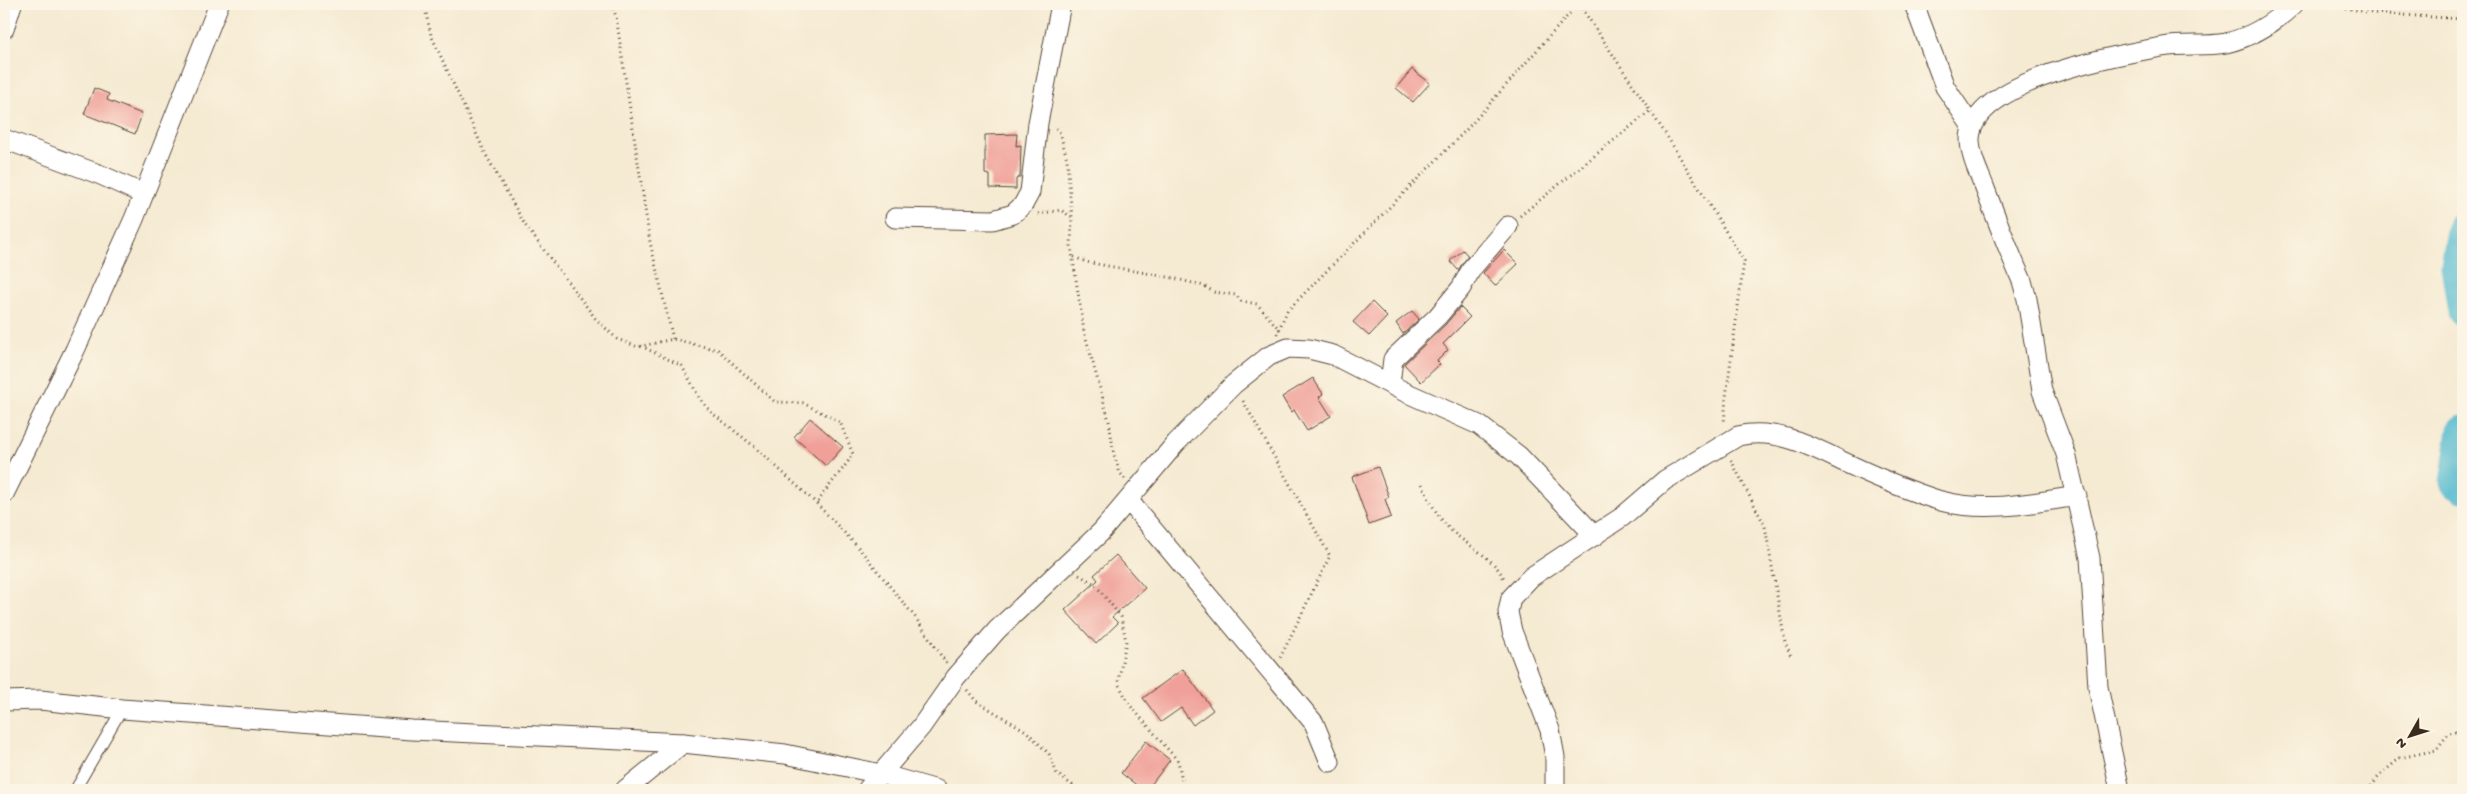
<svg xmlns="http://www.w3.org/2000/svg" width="2467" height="794" viewBox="0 0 2467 794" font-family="'Gochi Hand',sans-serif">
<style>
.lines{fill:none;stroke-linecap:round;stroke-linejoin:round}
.river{stroke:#52bad0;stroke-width:31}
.building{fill:#f0a099}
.lane-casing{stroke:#574739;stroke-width:12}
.street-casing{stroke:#574739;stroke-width:21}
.path{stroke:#574739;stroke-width:3;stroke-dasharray:1 4;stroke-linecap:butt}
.lane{stroke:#fff;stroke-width:10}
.street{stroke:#fff;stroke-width:19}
</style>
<rect width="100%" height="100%" fill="#fcf5e5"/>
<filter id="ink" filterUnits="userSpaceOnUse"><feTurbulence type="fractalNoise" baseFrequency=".02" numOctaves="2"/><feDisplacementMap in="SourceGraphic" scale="10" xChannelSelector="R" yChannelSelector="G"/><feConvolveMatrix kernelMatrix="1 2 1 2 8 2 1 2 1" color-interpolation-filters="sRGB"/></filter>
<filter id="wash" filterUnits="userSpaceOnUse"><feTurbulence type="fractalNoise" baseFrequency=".0096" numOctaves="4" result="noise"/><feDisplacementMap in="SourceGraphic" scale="20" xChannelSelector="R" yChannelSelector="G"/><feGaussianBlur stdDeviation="1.12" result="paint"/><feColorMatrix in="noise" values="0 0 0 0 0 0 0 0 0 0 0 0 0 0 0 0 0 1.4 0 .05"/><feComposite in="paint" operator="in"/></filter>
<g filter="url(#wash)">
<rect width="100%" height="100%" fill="#f5ead2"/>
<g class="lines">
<!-- river -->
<g class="river">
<polyline points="2463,227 2456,266 2463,311"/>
<polyline points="2463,430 2455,482 2463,487"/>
</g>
</g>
<g id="blocks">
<!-- building -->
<g class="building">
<polygon points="1412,69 1430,83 1413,102 1396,88"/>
<polygon points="94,88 109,94 107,100 142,114 135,134 84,114"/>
<polygon points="1017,134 1016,146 1021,145 1020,177 1016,179 1016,189 990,188 990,175 985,174 985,135"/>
<polygon points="1463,250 1468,256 1458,270 1450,261"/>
<polygon points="1504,250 1518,264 1495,286 1483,273"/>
<polygon points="1372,302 1387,317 1369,336 1353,322"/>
<polygon points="1460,307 1470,317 1443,344 1448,350 1437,361 1440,364 1421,382 1404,364 1446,324"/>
<polygon points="1412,311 1419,319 1403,334 1396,323"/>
<polygon points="1313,378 1323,394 1319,397 1331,416 1307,431 1294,410 1291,412 1282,397"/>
<polygon points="810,418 843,447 826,466 794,437"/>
<polygon points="1378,467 1389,497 1385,499 1391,517 1369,525 1352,477"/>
<polygon points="1116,555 1145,588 1112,617 1118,623 1096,644 1065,610 1098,580 1094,575"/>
<polygon points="1183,669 1213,710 1193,725 1181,708 1161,722 1143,698"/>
<polygon points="1146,741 1170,760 1147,790 1143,790 1121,773"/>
</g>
</g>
</g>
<g filter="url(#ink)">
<use href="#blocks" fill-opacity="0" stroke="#574739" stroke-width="1"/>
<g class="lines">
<!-- lane casing -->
<g class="lane-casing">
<polyline id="lane" points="75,790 122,709"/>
</g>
<!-- street casing -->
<g class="street-casing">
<g id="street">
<polyline points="1914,4 1945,87 1972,127"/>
<polyline points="4,29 12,4"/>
<polyline points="4,139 101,175 143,194"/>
<polyline points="895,218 993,220 1013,214 1023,205 1030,192 1038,123 1061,4"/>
<polyline points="1390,384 1393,359 1438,316 1461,288 1472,268 1508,226"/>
<polyline points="4,494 75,350 134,219 219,4"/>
<polyline points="1129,501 1314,723 1330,762"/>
<polyline points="4,701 40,700 122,709 412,730 683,743 785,754 881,774 937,790"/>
<polyline points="625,790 683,743"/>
<polyline points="867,790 921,727 956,677 997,630 1101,532 1176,443 1234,384 1269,356 1288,348 1309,349 1333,355 1405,392 1479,425 1519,456 1595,536"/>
<path d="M1555,790v-33l-5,-27 -38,-99 -4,-19 3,-14 20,-21 91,-60 43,-37 73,-44c39,-9 74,11 108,27 28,13 66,29 95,38 44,12 92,2 136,-5"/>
<path d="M2120,790l-22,-103 -8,-129 -24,-104 -24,-63 -15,-92 -5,-18c-14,-32 -26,-63 -38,-95 -6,-15 -14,-31 -14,-47 2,-58 146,-84 192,-92 21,-4 43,0 64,-4 26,-6 49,-21 68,-39"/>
</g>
</g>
<!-- path -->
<g class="path">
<path d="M424,4l7,31 55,120 39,70 70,93 22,21 21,8 35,-8 45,11 57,52 28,1 37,19 13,32c-11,18 -26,32 -36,50"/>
<polyline points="611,4 616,16 650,242 673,339"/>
<polyline points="1579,4 1665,133 1744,261 1726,397 1724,424"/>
<polyline points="2326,4 2372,13 2463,19"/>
<polyline points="1056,128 1060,133 1067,159 1072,218 1071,247 1084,331 1109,421 1114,455 1120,473 1125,479"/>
<polyline points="1038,214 1061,210 1071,217"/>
<polyline points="1520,216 1650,111"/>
<polyline points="1074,257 1086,262 1173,278 1204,286 1214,292 1236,295 1241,301 1257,304 1280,330"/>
<polyline points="1277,334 1287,311 1468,128 1571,12 1573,4"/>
<polyline points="641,346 682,366 700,399 712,413 755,447 817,504 858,547 915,617 946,663"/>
<polyline points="1243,401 1330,556 1280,658"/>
<polyline points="1731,460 1765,526 1785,642 1791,656"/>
<path d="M1422,484c8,18 16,35 32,49 17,15 42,26 51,48"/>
<polyline points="1079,575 1095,584 1121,617 1126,641 1118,683 1129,704 1178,761 1184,790"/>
<polyline points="967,690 976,701 1026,731 1049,754 1057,774 1079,790"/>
<polyline points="2368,790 2380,775 2400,758 2436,750 2449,733 2463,731"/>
</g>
<!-- lane -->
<use href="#lane" class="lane"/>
<!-- street -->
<use href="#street" class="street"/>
</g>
</g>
<!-- margin -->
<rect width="2467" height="794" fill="none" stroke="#fcf5e5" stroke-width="20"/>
<!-- north arrow -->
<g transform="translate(2410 736) rotate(231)" stroke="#fcf5e5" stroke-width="4" paint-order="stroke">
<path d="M0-4L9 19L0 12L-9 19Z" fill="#3b2a1e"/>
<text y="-8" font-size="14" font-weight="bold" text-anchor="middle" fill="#3b2a1e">N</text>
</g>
</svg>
